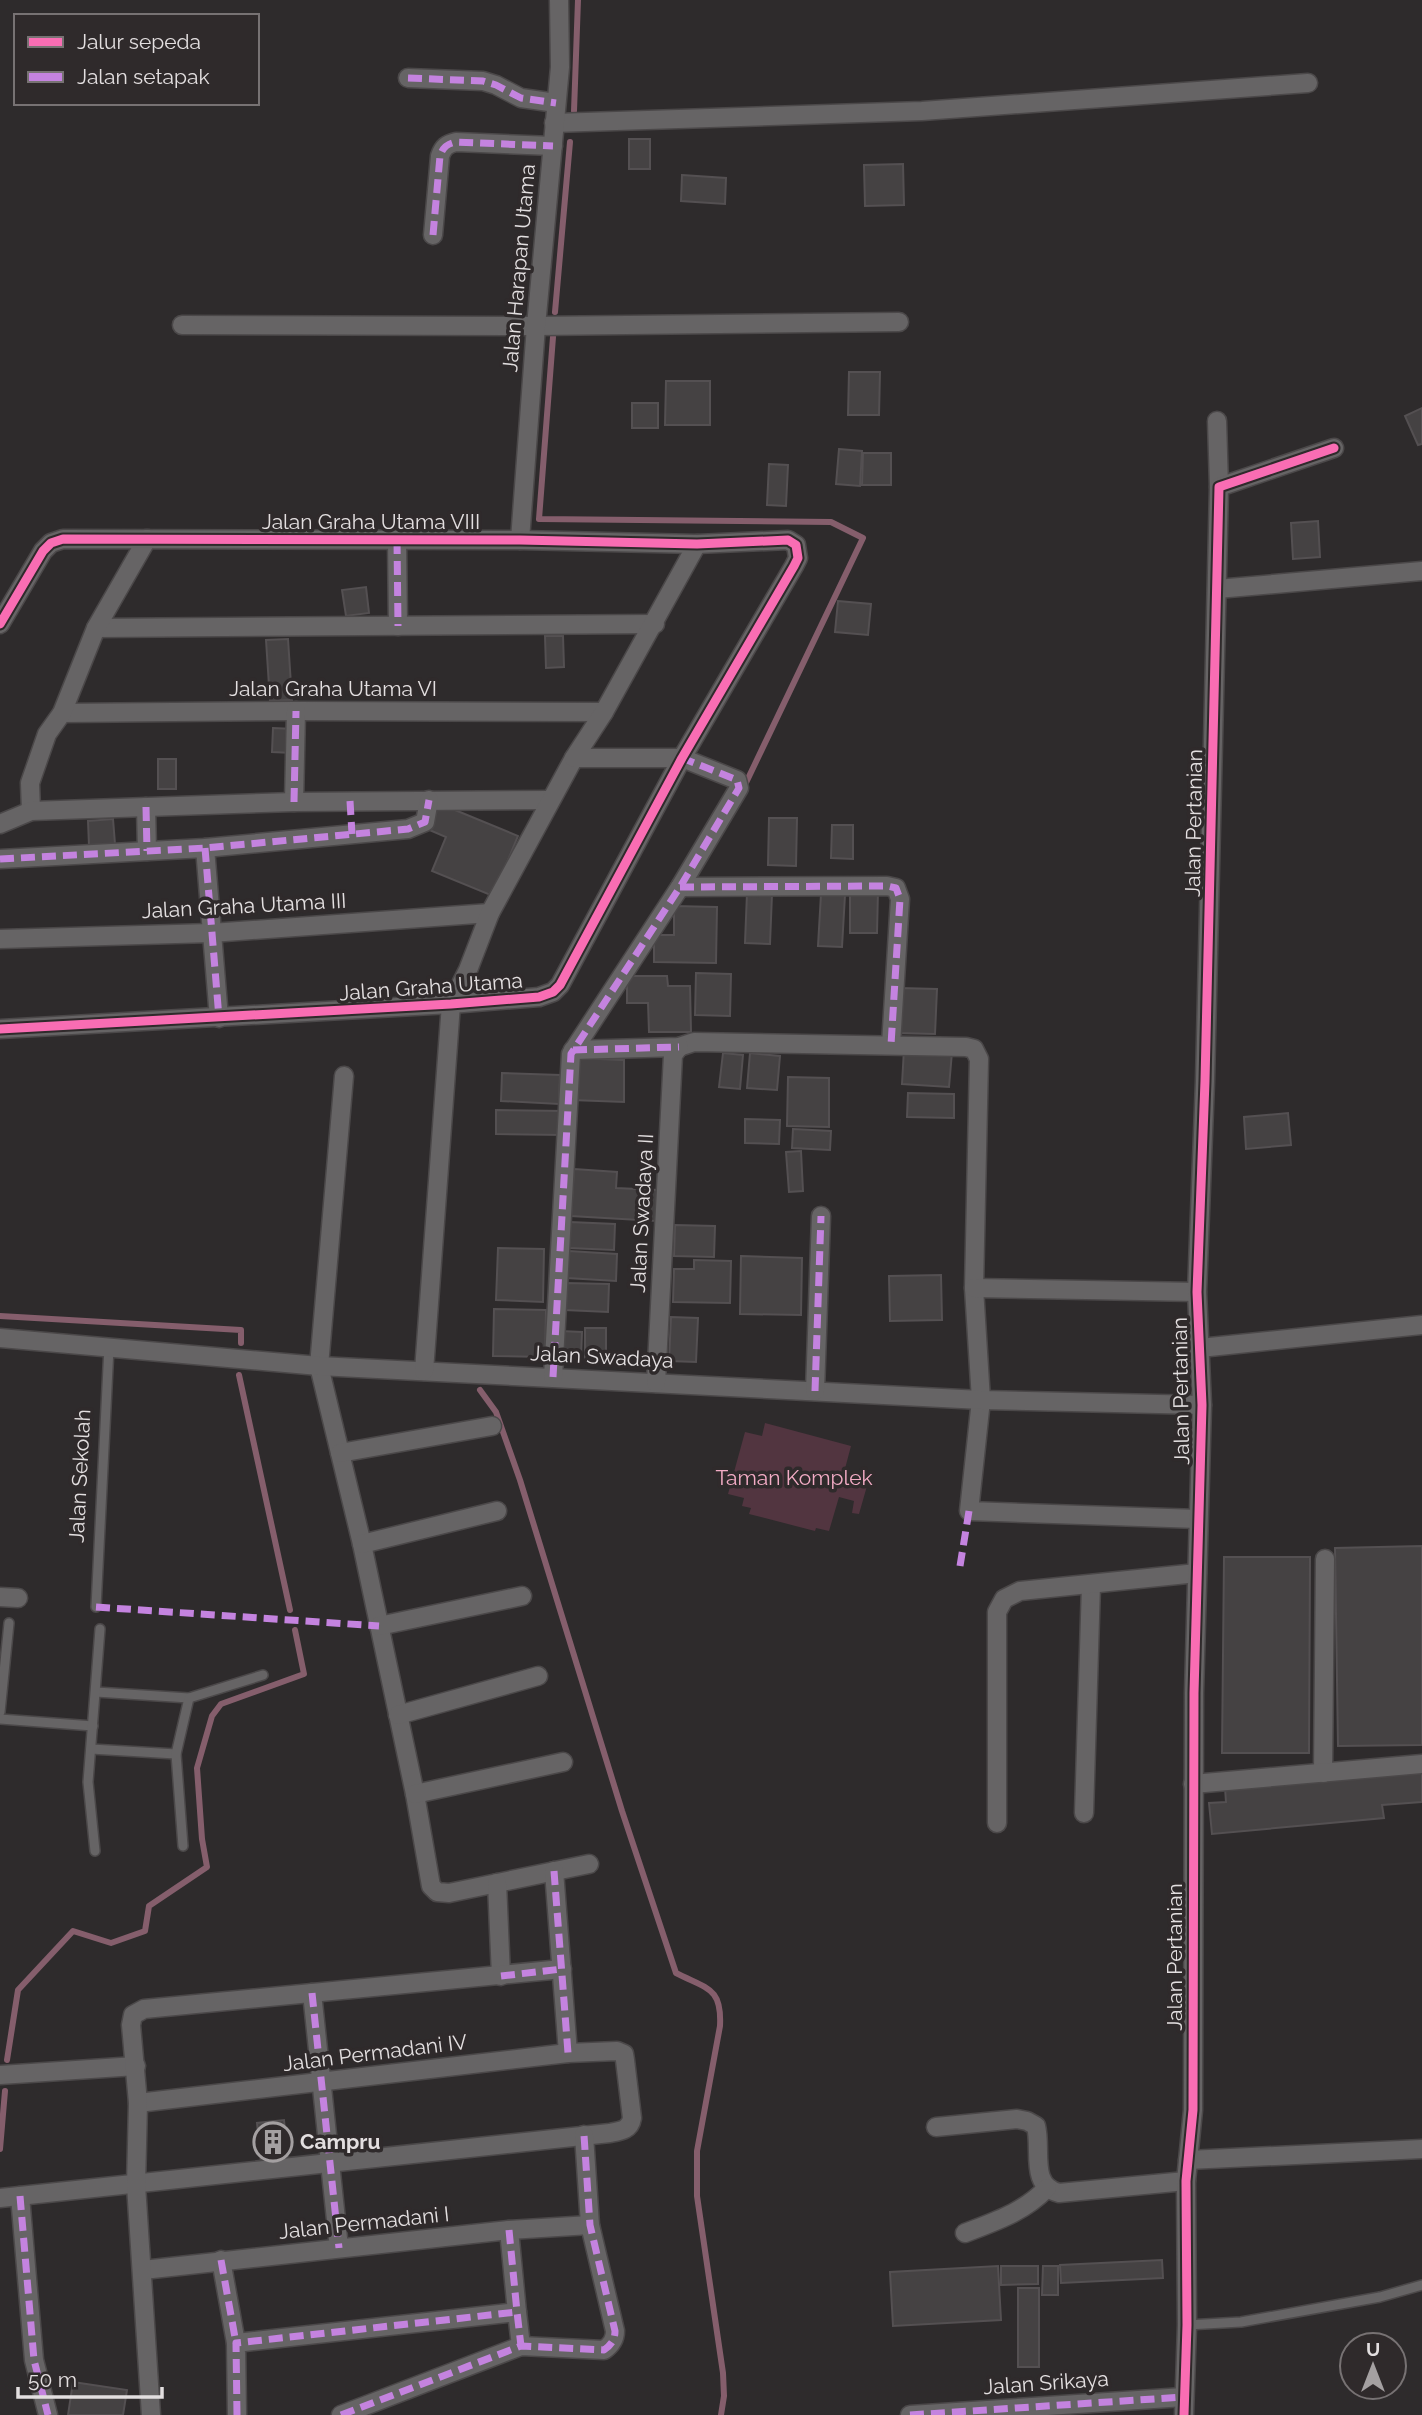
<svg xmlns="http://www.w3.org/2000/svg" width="1422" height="2415" viewBox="0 0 1422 2415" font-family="Raleway,sans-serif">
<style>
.green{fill:#523540}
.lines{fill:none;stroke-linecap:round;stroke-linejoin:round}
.stream{stroke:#855e6c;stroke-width:6}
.building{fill:#454243;stroke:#545052;stroke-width:2}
.service-casing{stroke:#4b4849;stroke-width:12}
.minor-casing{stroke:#4b4849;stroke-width:21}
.service{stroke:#666465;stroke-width:9}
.minor{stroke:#666465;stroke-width:18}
.quiet{stroke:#c483df;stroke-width:7;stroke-dasharray:14 7;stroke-linecap:butt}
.cycleway-casing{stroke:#2f2a2b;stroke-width:13}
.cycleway{stroke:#f96db3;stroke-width:9}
.labels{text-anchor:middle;stroke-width:7;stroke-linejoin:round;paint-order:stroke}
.street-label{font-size:21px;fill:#e3dfe0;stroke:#2f2a2b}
.park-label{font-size:21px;fill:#f3acc5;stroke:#2f2a2b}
.poi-label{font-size:21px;font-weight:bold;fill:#e3dfe0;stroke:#2f2a2b;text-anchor:start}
</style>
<rect width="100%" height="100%" fill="#2e2b2c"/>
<!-- green -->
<polygon class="green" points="765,1423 851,1446 842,1480 867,1486 859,1514 852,1513 854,1501 839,1497 829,1531 816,1528 815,1531 749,1514 751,1508 742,1506 744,1498 728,1494 745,1432 762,1436"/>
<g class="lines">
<!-- stream -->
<g class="stream">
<polyline points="574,111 578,0"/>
<polyline points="555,312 570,142"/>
<polyline points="553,337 539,519 831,522 863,538 743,789"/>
<polyline points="0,1316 241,1330 241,1343"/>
<polyline points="239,1375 290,1610"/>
<path d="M480,1390l16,22 24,68 102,331 54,162c31,16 46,14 44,53l-23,125v45l26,177 1,23 -3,19"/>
<polyline points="7,2060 18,1990 73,1931 111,1943 145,1931 149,1906 207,1867 202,1839 197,1768 212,1716 221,1704 304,1674 295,1630"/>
<polyline points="0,2149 5,2091"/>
</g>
</g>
<!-- building -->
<g class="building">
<rect x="629" y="139" width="21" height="30"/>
<polygon points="903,164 904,205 865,206 864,165"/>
<polygon points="682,175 726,178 725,204 681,201"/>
<polygon points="849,372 880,372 879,415 848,415"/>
<polygon points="666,381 710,381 710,425 665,425"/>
<rect x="632" y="403" width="26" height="25"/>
<polygon points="1422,408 1422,444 1418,445 1405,416"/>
<polygon points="839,449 862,451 860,486 836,484"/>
<polygon points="863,453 891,453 891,485 862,485"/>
<polygon points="769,464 788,465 786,506 767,505"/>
<polygon points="1318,521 1320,557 1293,559 1291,523"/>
<polygon points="366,587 369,613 346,616 342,590"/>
<polygon points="838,601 871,604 868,635 835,632"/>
<polygon points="545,636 563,636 564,667 546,668"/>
<polygon points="288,639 292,700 270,701 266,640"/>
<polygon points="273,728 294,729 293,753 272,752"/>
<rect x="158" y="759" width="18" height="30"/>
<polygon points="438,803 518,836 493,896 432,871 446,837 427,829"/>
<polygon points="769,818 797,818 796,866 768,865"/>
<polygon points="113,819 115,844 89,846 88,821"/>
<polygon points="832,825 853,825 853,859 831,858"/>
<polygon points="850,890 878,890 877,933 850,933"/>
<polygon points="747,893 772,894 770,944 745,943"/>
<polygon points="821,894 845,895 842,947 818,946"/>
<polygon points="674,906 717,907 716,963 654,962 654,935 674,935"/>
<polygon points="696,973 731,974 730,1016 695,1015"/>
<polygon points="627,976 667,976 668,986 690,986 691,1032 649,1032 648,1003 627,1003"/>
<polygon points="900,988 937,989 935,1034 898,1033"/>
<polygon points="904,1049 952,1052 949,1087 902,1084"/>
<polygon points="723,1053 743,1055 740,1089 719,1087"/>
<polygon points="750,1053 780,1056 777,1090 747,1088"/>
<polygon points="574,1058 624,1060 624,1102 572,1100"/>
<polygon points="502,1073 560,1075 559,1104 501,1101"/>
<polygon points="788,1077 829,1078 829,1127 787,1126"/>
<polygon points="908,1093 954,1094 954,1118 907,1117"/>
<polygon points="496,1110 564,1111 563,1135 496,1134"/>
<polygon points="1288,1113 1291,1145 1246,1149 1244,1117"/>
<polygon points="745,1119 780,1120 779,1144 745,1143"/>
<polygon points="793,1129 831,1131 830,1150 792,1148"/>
<polygon points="801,1151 803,1191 789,1192 786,1152"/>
<polygon points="574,1169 617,1172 616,1188 658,1190 656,1221 571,1216"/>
<polygon points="570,1222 615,1224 614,1250 569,1248"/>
<polygon points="675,1225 715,1226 714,1257 674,1256"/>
<polygon points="498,1248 544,1249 543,1302 496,1300"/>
<polygon points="569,1251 617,1254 616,1281 567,1278"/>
<polygon points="741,1256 802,1258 801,1315 740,1314"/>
<polygon points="694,1260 731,1261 730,1303 673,1302 674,1269 694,1269"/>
<polygon points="941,1275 942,1320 890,1321 889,1276"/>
<polygon points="566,1283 609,1284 608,1312 565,1310"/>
<polygon points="494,1309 546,1310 545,1357 493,1356"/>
<polygon points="671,1317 698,1318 696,1362 669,1361"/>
<rect x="585" y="1328" width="21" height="30"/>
<polygon points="560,1331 582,1332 581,1357 559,1356"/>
<polygon points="1422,1546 1422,1745 1338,1746 1335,1548"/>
<polygon points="1224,1557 1310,1557 1309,1753 1222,1753"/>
<polygon points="1422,1770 1422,1802 1382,1805 1384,1818 1212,1834 1209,1803 1226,1802 1225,1788"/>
<polygon points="284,2120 288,2161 261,2162 257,2123"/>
<polygon points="1162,2260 1163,2278 1061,2283 1060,2265"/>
<polygon points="998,2266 1001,2320 893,2326 890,2272"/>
<polygon points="1001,2266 1038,2266 1038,2284 1001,2285"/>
<polygon points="1043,2266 1058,2266 1058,2295 1042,2295"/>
<rect x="1018" y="2288" width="21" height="79"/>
<polygon points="73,2382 127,2390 123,2415 68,2415"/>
</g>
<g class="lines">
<!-- service casing -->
<g class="service-casing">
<g id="service">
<polyline points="96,1607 109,1347"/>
<polyline points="96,1692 189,1698"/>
<polyline points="0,1712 9,1623"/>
<polyline points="0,1719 93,1726"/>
<polyline points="91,1749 176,1754"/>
<polyline points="183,1846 176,1754 189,1698 263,1675"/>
<polyline points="95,1851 88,1782 100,1629"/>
<polyline points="1187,2325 1241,2322 1380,2297 1422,2285"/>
</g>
</g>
<!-- minor casing -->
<g class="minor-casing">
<g id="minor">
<polyline points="408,78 483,81 496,85 521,98 556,103"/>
<polyline points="554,123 922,111 1308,83"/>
<path d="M433,235l7,-79c3,-9 7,-12 16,-14l97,4"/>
<polyline points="182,325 536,326 899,322"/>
<polyline points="1217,421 1219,487"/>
<polyline points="397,540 398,626"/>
<polyline points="520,540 536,326 560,67 559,0"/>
<polyline points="1217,589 1422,571"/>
<polyline points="0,624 43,551 51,543 63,539 520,540 697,544 788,540 796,545 798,558 794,566 682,758 560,985 553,992 539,997 451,1004 0,1029"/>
<polyline points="96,628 655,624"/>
<polyline points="62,713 296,711 604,712"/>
<polyline points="294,802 296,711"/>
<polyline points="146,807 147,851"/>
<polyline points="31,811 30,783 47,734 62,713 96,628 147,539"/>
<polyline points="0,824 31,811 294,802 550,800"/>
<polyline points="205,848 219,1018"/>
<polyline points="0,859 205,848 408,829 425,822 429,800"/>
<polyline points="680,887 887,886 896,888 900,899 891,1045"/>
<polyline points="0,939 211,933 490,913"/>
<polyline points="573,1050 679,1047 694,1042 966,1047 974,1049 979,1059 974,1288 981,1400 969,1511 1198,1519"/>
<polyline points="344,1076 319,1366 362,1544 415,1794 431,1886 437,1892 449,1893 589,1864"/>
<polyline points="974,1288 1197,1292"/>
<polyline points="0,1338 319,1366 981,1400 1202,1405"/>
<polyline points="1200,1348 1422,1325"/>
<polyline points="424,1371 451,1004 468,970 490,913 574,758 604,712 697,544"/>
<polyline points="553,1377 571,1054 680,887 739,788 737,780 682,758 574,758"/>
<polyline points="656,1383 673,1055 679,1047"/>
<polyline points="815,1391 821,1216"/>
<polyline points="340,1453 492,1426"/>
<polyline points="362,1544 497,1511"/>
<polyline points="0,1597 18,1598"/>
<polyline points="379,1626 522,1596"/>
<polyline points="398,1715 538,1676"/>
<polyline points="1323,1773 1325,1559"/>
<polyline points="1193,1784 1422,1764"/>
<polyline points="415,1794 563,1762"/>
<polyline points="1084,1813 1091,1585"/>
<polyline points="997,1823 997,1612 1004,1599 1020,1591 1197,1573"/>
<polyline points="554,1871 568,2053"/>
<polyline points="497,1883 501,1976"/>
<polyline points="312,1993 339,2248"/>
<polyline points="0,2075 136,2066"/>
<path d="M936,2127l81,-8 10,2 9,5c6,23 -7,60 23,67l127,-12"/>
<polyline points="1188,2160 1422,2149"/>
<polyline points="20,2196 34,2360 48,2415"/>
<path d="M0,2198l610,-65c11,-2 20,-3 22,-15l-7,-58 -1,-6 -7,-3 -49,2 -430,50"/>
<polyline points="509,2230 517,2312"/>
<path d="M965,2233c31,-12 59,-21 82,-45"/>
<polyline points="221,2260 236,2343"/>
<polyline points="143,2270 509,2230 590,2225"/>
<polyline points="151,2415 136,2185 138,2103 131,2025 133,2015 144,2009 562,1969"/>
<polyline points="237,2415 236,2343 517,2312 521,2346"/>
<path d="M341,2415l180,-69 83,4c7,-5 11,-10 11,-19l-25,-106 -6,-90"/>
<polyline points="910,2415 1184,2397"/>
<polyline points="1184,2415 1187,2325 1186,2181 1193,2110 1194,1693 1202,1405 1197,1292 1205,1081 1219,487 1334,448"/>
</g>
</g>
<!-- service -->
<use href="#service" class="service"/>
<!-- minor -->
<use href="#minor" class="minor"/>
<!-- quiet -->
<g class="quiet">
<polyline points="408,78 483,81 496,85 521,98 556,103"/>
<path d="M433,235l7,-79c3,-9 7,-12 16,-14l97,4"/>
<polyline points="397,540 398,626"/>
<polyline points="350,801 352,834"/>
<polyline points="294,802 296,711"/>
<polyline points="146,807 147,851"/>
<polyline points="205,848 219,1018"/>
<polyline points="0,859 205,848 408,829 425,822 429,800"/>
<polyline points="680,887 887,886 896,888 900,899 891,1045"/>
<polyline points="573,1050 679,1047"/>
<polyline points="553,1377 571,1054 680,887 739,788 737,780 682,758"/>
<polyline points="815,1391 821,1216"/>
<polyline points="960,1566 969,1511"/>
<polyline points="96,1607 379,1626"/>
<polyline points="554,1871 568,2053"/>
<polyline points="501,1976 562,1969"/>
<polyline points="312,1993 339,2248"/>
<polyline points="20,2196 34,2360 48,2415"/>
<polyline points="509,2230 517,2312"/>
<polyline points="221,2260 236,2343"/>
<polyline points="237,2415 236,2343 517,2312 521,2346"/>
<path d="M341,2415l180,-69 83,4c7,-5 11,-10 11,-19l-25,-106 -6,-90"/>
<polyline points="910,2415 1184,2397"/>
</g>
<!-- cycleway casing -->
<g class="cycleway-casing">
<g id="cycleway">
<polyline points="0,624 43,551 51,543 63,539 520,540 697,544 788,540 796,545 798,558 794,566 682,758 560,985 553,992 539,997 451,1004 0,1029"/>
<polyline points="1184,2415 1187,2325 1186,2181 1193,2110 1194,1693 1202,1405 1197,1292 1205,1081 1219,487 1334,448"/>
</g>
</g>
<!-- cycleway -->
<use href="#cycleway" class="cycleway"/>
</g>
<!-- icons -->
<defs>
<g id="building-ring" transform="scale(2.0125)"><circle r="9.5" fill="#2f2a2b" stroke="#a4a0a1" stroke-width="1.5"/><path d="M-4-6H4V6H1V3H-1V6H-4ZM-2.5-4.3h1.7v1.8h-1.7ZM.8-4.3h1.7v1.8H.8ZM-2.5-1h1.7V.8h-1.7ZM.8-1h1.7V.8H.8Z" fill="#a4a0a1"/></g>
</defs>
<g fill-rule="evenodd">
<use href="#building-ring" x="273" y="2142"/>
</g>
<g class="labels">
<!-- street labels -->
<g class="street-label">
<text transform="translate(519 268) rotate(-85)" y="7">Jalan Harapan Utama</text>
<text x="371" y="529">Jalan Graha Utama VIII</text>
<text x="333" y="696">Jalan Graha Utama VI</text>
<text transform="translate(1194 823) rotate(-89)" y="7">Jalan Pertanian</text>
<text transform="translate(244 906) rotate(-3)" y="7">Jalan Graha Utama III</text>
<text transform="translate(431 987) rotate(-4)" y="7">Jalan Graha Utama</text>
<text transform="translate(642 1213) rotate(-87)" y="7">Jalan Swadaya II</text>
<text transform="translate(602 1357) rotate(3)" y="7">Jalan Swadaya</text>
<text transform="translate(1181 1391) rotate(-91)" y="7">Jalan Pertanian</text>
<text transform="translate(80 1476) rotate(-87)" y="7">Jalan Sekolah</text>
<text transform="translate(1175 1957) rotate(-90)" y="7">Jalan Pertanian</text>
<text transform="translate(375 2053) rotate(-7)" y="7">Jalan Permadani IV</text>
<text transform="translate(364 2223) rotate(-6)" y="7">Jalan Permadani I</text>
<text transform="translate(1046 2383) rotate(-4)" y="7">Jalan Srikaya</text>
</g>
<!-- park labels -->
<g class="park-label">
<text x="794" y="1485">Taman Komplek</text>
</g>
<!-- poi labels -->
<g class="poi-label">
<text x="300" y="2149">Campru</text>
</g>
</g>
<!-- legend -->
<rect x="14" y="14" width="245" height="91" fill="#2f2a2b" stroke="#777273" stroke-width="2"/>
<rect x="28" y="37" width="35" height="10" fill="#f96db3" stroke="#777273" stroke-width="2"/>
<text x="77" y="49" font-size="21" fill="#e3dfe0">Jalur sepeda</text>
<rect x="28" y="72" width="35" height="10" fill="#c483df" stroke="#777273" stroke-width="2"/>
<text x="77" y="84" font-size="21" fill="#e3dfe0">Jalan setapak</text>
<!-- north arrow -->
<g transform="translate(1373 2366)"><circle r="33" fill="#2f2a2b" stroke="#777273" stroke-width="2"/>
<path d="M0-5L12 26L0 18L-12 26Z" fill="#a4a0a1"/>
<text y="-10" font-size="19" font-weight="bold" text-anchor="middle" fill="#e3dfe0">U</text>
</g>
<!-- scale -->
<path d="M18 2387v10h144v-10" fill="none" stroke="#e3dfe0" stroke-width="3.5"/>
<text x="28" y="2387" font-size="21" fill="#e3dfe0" stroke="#2f2a2b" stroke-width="5" paint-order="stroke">50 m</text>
</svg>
